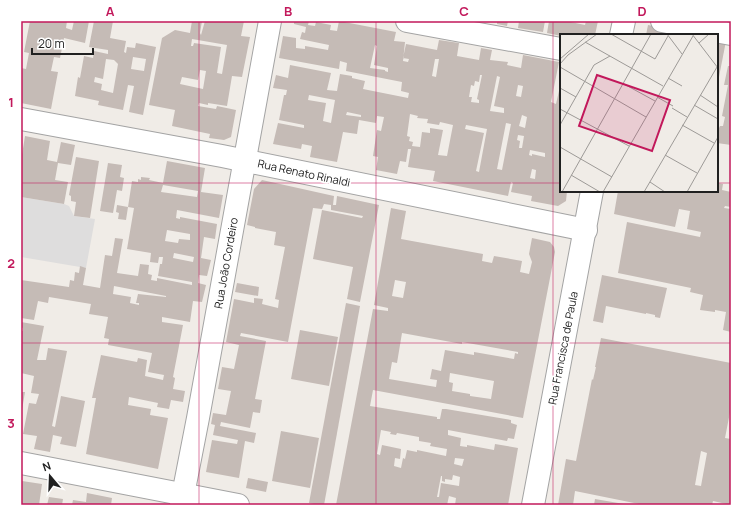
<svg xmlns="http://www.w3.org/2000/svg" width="752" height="526" viewBox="0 0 752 526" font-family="Manrope,sans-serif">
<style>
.residential{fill:#dedddd}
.building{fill:#c5bbb6;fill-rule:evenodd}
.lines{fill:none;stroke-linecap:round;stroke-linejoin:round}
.minor-casing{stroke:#a4a4a4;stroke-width:24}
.minor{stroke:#fff;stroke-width:22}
.grid{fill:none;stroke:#c2185b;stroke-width:1;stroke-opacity:0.55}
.labels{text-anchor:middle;stroke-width:3.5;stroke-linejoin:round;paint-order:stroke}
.street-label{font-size:11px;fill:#202020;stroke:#fff}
.inset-road{fill:none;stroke:#9d9a97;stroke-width:1}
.view{fill:#c2185b;fill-opacity:0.15;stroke:#c2185b;stroke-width:2}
.inset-edge{fill:none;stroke:#202020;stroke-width:2}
.neatline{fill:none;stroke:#c2185b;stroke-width:1.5}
.grid-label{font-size:13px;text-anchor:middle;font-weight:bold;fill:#c2185b}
</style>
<rect width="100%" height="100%" fill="#f0ece7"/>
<!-- residential -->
<polygon class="residential" points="21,197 64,204 69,206 74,216 95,219 86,268 21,257"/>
<!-- building -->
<g class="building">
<polygon points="30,21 67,21 66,28 72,30 74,21 89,21 85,43 64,38 60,58 54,57 51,71 58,72 51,109 21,103 21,68 26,69 29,53 24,52"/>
<path d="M94,21h19l-3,17 16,3 -2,11 2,1 1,-6 8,1 1,-5 20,4 -13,68 -14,-3 5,-26 -6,-1 -5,25 -25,-5 1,-4 -24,-5 3,-19 2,1 4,-22 9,2 1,-7 14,3v-4l-19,-3zM133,57l13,2 -2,12 -13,-2zM106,59l8,1 4,4 -5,29 -12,-3 1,-6 -8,-2 1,-5 8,2z"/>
<path d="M192,21h10l-2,12 1,2 4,-14h39l-3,15 9,1 -8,40 -10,-1 -5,30 -19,-3v2l-9,-2 -1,3 18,3 1,-3 19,4 -5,27 -7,3 -15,-2 1,-4 -38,-8 3,-16 -26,-5 13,-67 13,-8 15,3zM192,39l35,6 -5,29 -5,-1 4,-26 -27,-4 -1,3h-2zM200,70l6,1 -3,18 -23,-5 2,-7 16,3z"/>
<path d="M294,21h15l-1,4 7,1 1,-4 15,3 -1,5 7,1 2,-10 57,11 -2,9 11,1 -2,19 5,1 1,-3 -6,-1 3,-14 31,6 2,-10 20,3 -2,13 22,4 2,-12 11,2 -2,10 18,2 -1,3 14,3 2,-13 36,7 -8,40 5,2 5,-22v109h6l-1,10 -8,5 -27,-5 1,-5 -21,-4 2,-9 -2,-1 -3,14 -75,-15 2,-10 -27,-4 3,-18h-3l-2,13 -6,-1 -3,13 -21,-4 2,-13 -5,-1 4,-26 4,1 3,-14 -7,-1 -1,7 -17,-3 -2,14 -14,-2 -6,30 -27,-5 2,-11 -10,-2 -1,5 -28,-5 5,-21 26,5v-3l-25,-5 5,-25h2l1,-5 -14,-2 3,-13 12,3 2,-13 41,8 -4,17 10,1 3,-17 12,2v2l13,3 -2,8 45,9 1,-5 -8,-2 1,-9 -56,-11 1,-8 -7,-2 -1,8 -60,-11 4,-22 13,2v10l9,1v-3l23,4 1,-5 -29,-6 2,-7 3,1 1,-6 -12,-3zM375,45l2,1 -3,19 14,3v4l-3,-1v-1l-15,-2zM435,59h4l-3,18 -4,-1zM480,75h2l-5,24 2,1v3l-8,-1 1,-5h-3l2,-12 3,1 1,-5 4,1zM497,76l3,1 -6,29 10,2v5l-14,-2zM518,85l5,1 -2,11 -5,-1zM309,95l26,5 -4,23 -8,-2 3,-18 -18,-3zM347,112l14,3v2l-15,-2zM410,114l8,2 -1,2 11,1 -1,4 12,2 1,-3 13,3 -6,31 -9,-1 5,-25 -13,-2v5l-8,-1 -2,15 -8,-1 1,-4 -4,-1 1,-4 -3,-1zM522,115l5,2 -2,11 -6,-2zM506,123l5,1 -9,46 -5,-1zM466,125l21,4 -8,43 -3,-1 8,-38 -19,-4zM518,135l6,1 -2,12h-3l1,-7 -3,-1zM530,150l15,3v4l-13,-3v2l-3,-1zM532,169l4,1 -1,9 -5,-1z"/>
<polygon points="497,21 508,21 507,26 497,24"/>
<polygon points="519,21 545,21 543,32 518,28"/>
<polygon points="549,21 566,21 585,25 586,21 598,21 595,35 561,35 561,36 547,33"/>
<polygon points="648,25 693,34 693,35 646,35"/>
<polygon points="717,39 726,41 718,82 717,82"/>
<polygon points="728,66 731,66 731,145 717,143 717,127 719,128 720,126 723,126 725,117 722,116 728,85 724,85"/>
<polygon points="25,136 50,141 47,160 57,162 61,142 75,145 71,165 58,163 55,180 68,182 64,204 21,197 21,161"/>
<polygon points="76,157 99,161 90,218 74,216 76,202 71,201 71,196 69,195"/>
<path d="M167,161l38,7 -4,24 22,3 -4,23 -42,-8 -1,8 4,1v-2l37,7 -2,15 -11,-2 -3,21 10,2 -4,16 -8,-1 -1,8 8,2 -4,17 -9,-1 -3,21 -28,-5v5l21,3 -10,52 2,1 -2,11 12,2 -2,11 -12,-2 -2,9 -12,-2 1,-4 -29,-6 -1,8 23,4 -1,6 18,3 -10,51 -72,-15 10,-56h-4l9,-43 36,7 1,-4 9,2 -2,16 18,4 1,-5 -16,-3 4,-19 -44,-8 1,-6 -5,-1 4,-21 -19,-3 2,-10 -42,-7 -1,6 -10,-2 -4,19 -13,-2v-38l48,7 1,-7 4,1 1,-9 4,1 1,-7 6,2 -3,17 17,3 5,-33 7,1 3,-18 8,1 -6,34 21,3 2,-12 9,1 -1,9 4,1 -1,5 6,1v-3l35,7v-3l-34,-6 2,-12h2l1,-7h-4l-1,6 -8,-1 1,-9 -24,-4 7,-41 -6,-1 4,-26 6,1v-3l3,1v-3l9,1 -1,2 14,3zM163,185l35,6 -1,6 -36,-5zM167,230l23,4v6l-11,-1 -1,4 -13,-2zM174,253l20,4 -1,5 -20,-4zM114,286l52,10v1l-28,-3 -2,9h3v2l-9,-2 1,-6 -18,-3z"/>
<polygon points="108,163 122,165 120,177 124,178 122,191 117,190 113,213 100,211"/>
<polygon points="262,180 334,196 333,205 336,205 337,196 379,205 360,302 347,299 353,267 313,259 322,210 362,218 363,216 331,210 331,205 324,204 322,209 313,208 288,342 241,333 240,336 266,341 255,399 262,400 260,413 253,412 250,428 221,422 220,426 256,433 254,443 245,441 239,478 206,472 212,440 237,444 238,440 213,435 215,425 211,424 213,413 226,415 231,391 218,389 222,367 234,369 239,345 226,342 234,299 254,303 254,298 263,299 262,304 278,308 279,300 275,299 285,247 274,245 276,232 255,228 255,227 247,225 254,189"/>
<polygon points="717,183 723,184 722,190 731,192 731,207 725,206 724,208 731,209 731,332 723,330 726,312 715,310 715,312 700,310 703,295 690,292 691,288 618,273 627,222 700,237 701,232 687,229 690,211 679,209 675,227 614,214 618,191 717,191"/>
<polygon points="117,205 128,207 126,220 118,219 119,213 116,212"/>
<path d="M391,208l15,3 -5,28 82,15 -1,7 10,2 2,-7 28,5 -2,11 9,2 3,-12 -3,-8 3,-16 18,4 4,5 1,5 -32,166 -150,-28 -3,16 67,11v2h3l2,-10h4l65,11v3l6,2 -3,14 -6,-1 -1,3 -59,-11v5l13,3 -1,8 7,1v-2l27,5 1,-6 23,4 -10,57h-53l1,-7 -7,-2 -2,9h-111l37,-196 15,2v-3l-14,-3zM395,280l11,2 -3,16 -11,-2zM402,333l60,11v-2l56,10v2l-3,-1 -1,6 -40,-7v3l-29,-5 -4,21 -9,-2 -2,10 7,1 -1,7 -47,-8 3,-17 5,1zM450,373l44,8 -3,18 -21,-3v-2l-18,-3 1,-8 -4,-1zM381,430l10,2 -1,2 6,1 1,-2 22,4v4l12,2 -1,3 17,3 -1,7 -29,-6v2l-10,-2 -2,9 -2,-1 -2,10 -7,-2 1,-8 5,1 1,-10 -19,-4 -2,10 -3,-1zM455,458l9,1 -2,7 -8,-2zM453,475l7,2 -1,9 -18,-3 -2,14h-2l4,-21h1v5l3,1v-3l7,1z"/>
<polygon points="602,275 667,288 660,318 655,317 655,315 646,313 646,314 606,306 603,323 593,321"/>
<polygon points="237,283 259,287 258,296 235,292"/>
<polygon points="346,303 360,306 324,505 319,505 309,503"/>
<polygon points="21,322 44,326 37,360 46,360 48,348 67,351 52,426 55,427 61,396 85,401 76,447 60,444 62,437 53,435 50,452 34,449 37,436 23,434 29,403 36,404 39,394 31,393 34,376 21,373 21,331 23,331 23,328 21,327"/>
<polygon points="300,330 338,337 329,386 291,379"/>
<path d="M601,338l130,25v44l-6,31 6,1v66l-18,-4 -1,4h-68l-69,-14 -2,14h-15l8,-46 10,2 16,-82 1,1 3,-13h-1zM701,451l6,2 -6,33 -6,-1z"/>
<polygon points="21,392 25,392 22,410 21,410"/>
<polygon points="281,431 319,438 310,488 272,481"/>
<polygon points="248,478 268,482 266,492 246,488"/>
<polygon points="22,481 42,484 39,505 21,505"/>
<polygon points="87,493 112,498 111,505 72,505 73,500 86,502"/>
<polygon points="49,497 63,499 62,505 47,505"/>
<polygon points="595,499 624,504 624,505 594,505"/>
</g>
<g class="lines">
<!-- minor casing -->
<g class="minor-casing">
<g id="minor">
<polyline points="407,21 561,49"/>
<polyline points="662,21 731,34"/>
<polyline points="621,35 624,21"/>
<polyline points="21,119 222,156 586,230"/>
<polyline points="21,463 238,505"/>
<polyline points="181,505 198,418 270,21"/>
<polyline points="533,505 592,191"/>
</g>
</g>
<!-- minor -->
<use href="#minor" class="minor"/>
</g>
<!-- grid -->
<path class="grid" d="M199,21v484M376,21v484M553,21v484M21,183h540M717,183h14M21,343h710"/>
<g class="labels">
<!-- street labels -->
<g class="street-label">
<text transform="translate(304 173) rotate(12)" y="4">Rua Renato Rinaldi</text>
<text transform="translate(226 263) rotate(-80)" y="4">Rua João Cordeiro</text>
<text transform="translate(563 348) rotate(-79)" y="4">Rua Francisca de Paula</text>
</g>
</g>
<!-- overview -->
<g transform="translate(560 34)">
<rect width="158" height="158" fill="#f0ece7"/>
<path class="inset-road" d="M51,0l44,25 13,-23M107,0l15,20M132,0l26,34M25,8l78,44M139,9l10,-9M0,25l29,-25M0,30l8,-9 29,-21M0,33l86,50M108,44l14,8M64,50l31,17M0,54l16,9M140,61l18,12M97,63l16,9M134,71l24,14M112,74l15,9M0,75l69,37M0,91l34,-60 16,-9M122,91l32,18M0,113l52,30M105,121l32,18M11,141l29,17M90,148l15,10M2,158l89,-158M43,158l90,-156M84,158l73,-125M127,158l31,-55"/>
<path class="view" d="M37,41l73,25 -18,51 -73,-25z"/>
<rect width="158" height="158" class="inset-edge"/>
</g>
<!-- border -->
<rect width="752" height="526" fill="none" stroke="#ffffff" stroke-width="44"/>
<!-- north arrow -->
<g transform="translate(50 476) rotate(341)" stroke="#ffffff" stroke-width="3" paint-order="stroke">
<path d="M0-3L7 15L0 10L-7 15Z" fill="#202020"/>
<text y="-6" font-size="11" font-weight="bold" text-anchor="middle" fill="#202020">N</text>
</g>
<!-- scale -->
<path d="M32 48v6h61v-6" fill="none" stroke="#202020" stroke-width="2"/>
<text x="38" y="48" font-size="12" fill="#202020" stroke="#ffffff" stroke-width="3" paint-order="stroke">20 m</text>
<rect x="22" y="22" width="708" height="482" class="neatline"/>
<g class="grid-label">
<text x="110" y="16">A</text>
<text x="288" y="16">B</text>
<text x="464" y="16">C</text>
<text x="642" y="16">D</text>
<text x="11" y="107">1</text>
<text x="11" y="268">2</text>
<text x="11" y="428">3</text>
</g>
</svg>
